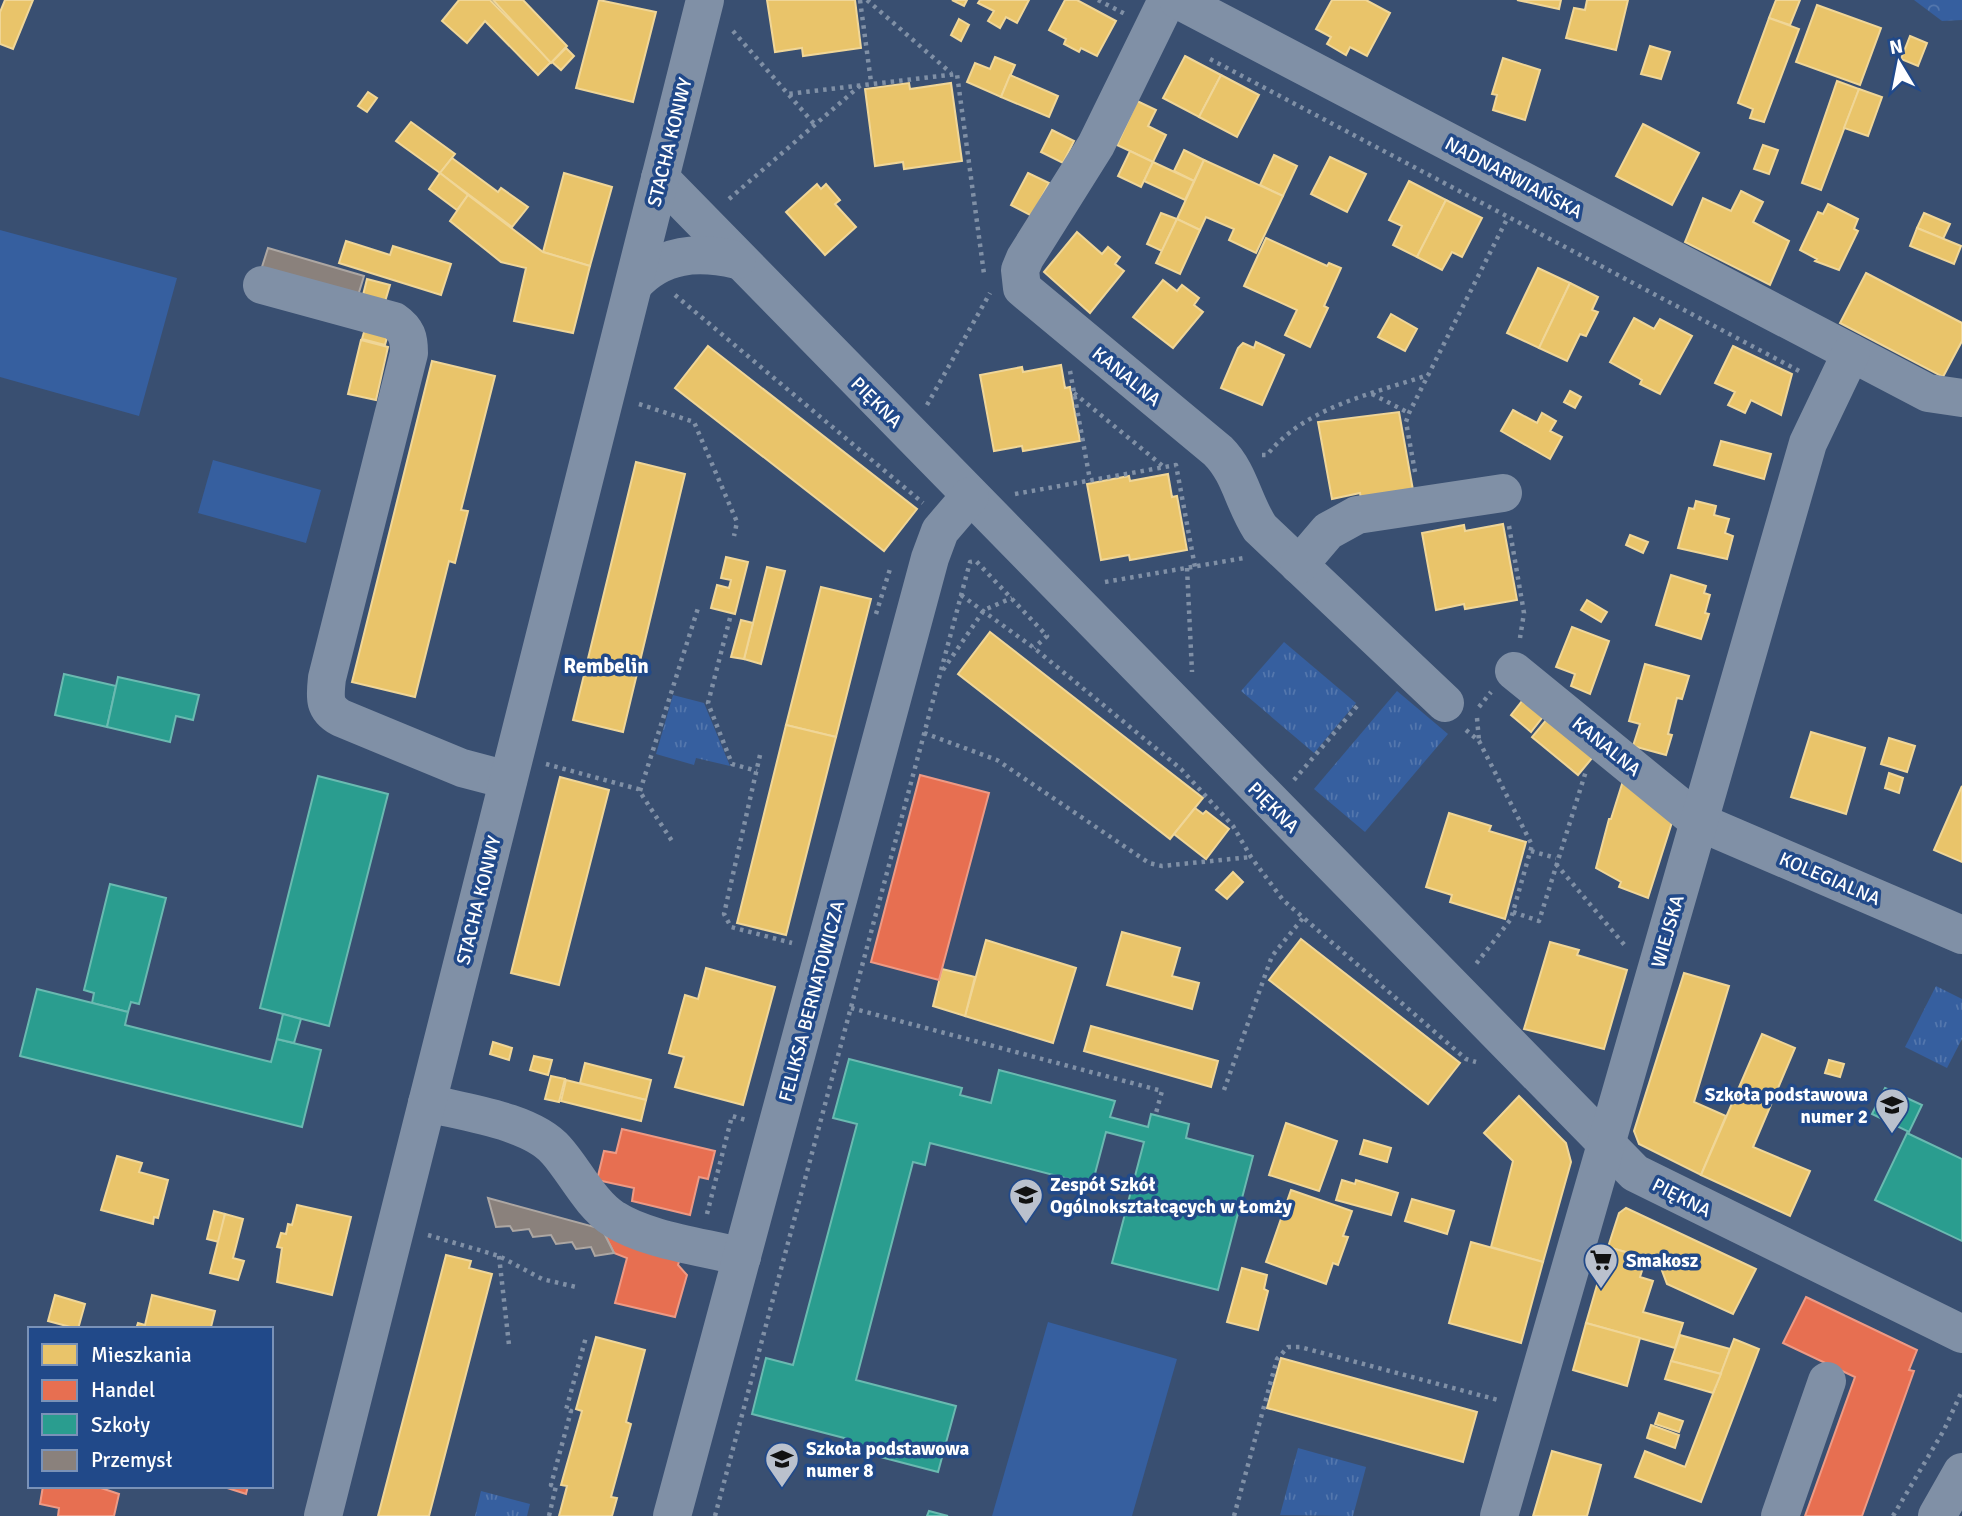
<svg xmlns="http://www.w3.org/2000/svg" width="1962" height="1516" viewBox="0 0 1962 1516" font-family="Signika,sans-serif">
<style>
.grass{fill:url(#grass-tufts)}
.forest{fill:url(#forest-crowns)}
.pitch{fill:#365f9f}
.homes{fill:#e9c46a;stroke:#f0d697;stroke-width:2}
.shops{fill:#e76f51;stroke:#ee9a85;stroke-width:2}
.schools{fill:#2a9d8f;stroke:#6abab1;stroke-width:2}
.industry{fill:#8a817c;stroke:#ada7a3;stroke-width:2}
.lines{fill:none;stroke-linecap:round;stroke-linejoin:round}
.path{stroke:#8090a6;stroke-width:4.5;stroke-dasharray:3.5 5;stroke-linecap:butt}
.minor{stroke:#8090a6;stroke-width:38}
.labels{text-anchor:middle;stroke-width:7;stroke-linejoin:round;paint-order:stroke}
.street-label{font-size:19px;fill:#fff;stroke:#214989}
.poi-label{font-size:19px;font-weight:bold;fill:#fff;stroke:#214989;text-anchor:start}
.neighbourhood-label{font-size:21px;font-weight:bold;fill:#fff;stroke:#214989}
</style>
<defs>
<pattern id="grass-tufts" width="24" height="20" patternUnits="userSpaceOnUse" patternTransform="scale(1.75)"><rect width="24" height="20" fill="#365f9f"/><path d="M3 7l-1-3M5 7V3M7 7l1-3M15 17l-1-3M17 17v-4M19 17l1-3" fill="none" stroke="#5477ad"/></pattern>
<pattern id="forest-crowns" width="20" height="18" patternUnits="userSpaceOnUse" patternTransform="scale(1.75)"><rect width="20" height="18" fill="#365f9f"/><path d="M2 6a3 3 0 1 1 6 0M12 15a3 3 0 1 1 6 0" fill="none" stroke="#5477ad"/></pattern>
</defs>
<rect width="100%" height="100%" fill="#394f71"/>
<!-- grass -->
<g class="grass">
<polygon points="1284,642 1356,703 1314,753 1241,691"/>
<polygon points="1397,691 1448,734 1365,832 1314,789"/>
<polygon points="673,695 704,703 730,766 696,758 694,765 656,754"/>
<polygon points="1936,986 1962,999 1962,1039 1947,1068 1905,1047"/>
<polygon points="1298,1448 1366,1467 1353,1516 1280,1515"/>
<polygon points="481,1491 530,1504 527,1516 475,1516"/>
</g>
<!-- forest -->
<polygon class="forest" points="1914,0 1962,0 1962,20 1942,21"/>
<!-- pitch -->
<g class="pitch">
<polygon points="0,230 177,278 139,416 0,377"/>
<polygon points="213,460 321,490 306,543 198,513"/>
<polygon points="1048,1322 1177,1359 1132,1516 992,1516"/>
</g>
<!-- homes -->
<g class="homes">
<polygon points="5,0 33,0 13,49 0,44 0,12"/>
<polygon points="459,0 490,0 551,62 538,75 485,21 467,43 442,21"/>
<polygon points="493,0 523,0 567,46 551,63"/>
<polygon points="599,0 656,12 633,102 576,88"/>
<polygon points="767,0 855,0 861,48 803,56 802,48 775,52"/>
<polygon points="952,0 967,0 964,6"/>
<polygon points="980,0 1029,0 1017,23 1006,17 1000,28 988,21 994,11 978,3"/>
<polygon points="1065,0 1077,0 1116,21 1097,56 1081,48 1079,52 1064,44 1066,39 1049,30"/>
<polygon points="1332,0 1366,0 1390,13 1367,56 1350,47 1346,55 1327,44 1331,37 1316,29"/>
<polygon points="1517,0 1561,0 1559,9"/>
<polygon points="1587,0 1628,0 1616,50 1566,38 1574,8 1585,10"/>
<polygon points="1776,0 1800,0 1790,25 1769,18"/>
<polygon points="1817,5 1881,28 1860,85 1796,62"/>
<polygon points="1769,18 1799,29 1764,122 1750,118 1753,109 1738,103"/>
<polygon points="959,19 969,25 961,41 951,35"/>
<polygon points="1910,36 1927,43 1918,66 1901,59"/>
<polygon points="1650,46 1670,52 1661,79 1641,74"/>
<polygon points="566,48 574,56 561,70 552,62"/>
<polygon points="1185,56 1221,75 1199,117 1163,98"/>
<polygon points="995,57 1015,65 1001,97 967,82 975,63 990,69"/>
<polygon points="1503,58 1540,70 1525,120 1493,110 1497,95 1492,94"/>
<polygon points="1010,75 1058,96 1049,117 1001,97"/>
<polygon points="1221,75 1259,95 1237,137 1199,117"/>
<polygon points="1837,81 1859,89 1821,190 1802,183"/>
<polygon points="909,83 910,89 951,83 962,161 904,169 903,162 875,166 865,89"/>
<polygon points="1859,89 1882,97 1868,136 1844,128"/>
<polygon points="368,92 377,98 367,112 358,106"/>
<polygon points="1137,101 1156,110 1148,126 1166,135 1153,162 1117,145"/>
<polygon points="411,122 455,154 440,173 396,141"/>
<polygon points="1643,124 1699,153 1672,205 1616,176"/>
<polygon points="1052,130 1074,141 1063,163 1041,152"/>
<polygon points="1763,145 1778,150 1769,174 1754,169"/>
<polygon points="1184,150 1204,160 1194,181 1174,171"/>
<polygon points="1130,151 1153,162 1141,187 1118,176"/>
<polygon points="1274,155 1297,166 1283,196 1260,185"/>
<polygon points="1330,157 1366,174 1347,212 1311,194"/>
<polygon points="452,158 498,192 501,188 528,207 512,227 440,173"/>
<polygon points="1204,160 1283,196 1256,253 1229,240 1234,229 1206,217 1200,230 1177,219"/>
<polygon points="1153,162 1194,181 1185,200 1144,181"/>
<polygon points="440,173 468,195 457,210 429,189"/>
<polygon points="564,173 612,187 590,266 543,252"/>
<polygon points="1028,173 1049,183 1032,216 1011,205"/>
<polygon points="1409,181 1446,200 1417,257 1393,245 1402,226 1389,220"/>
<polygon points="817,184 821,189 826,184 840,200 835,204 856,227 825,255 786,212"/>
<polygon points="1741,191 1763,202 1753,222 1789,241 1770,285 1685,242 1703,198 1731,211"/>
<polygon points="468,195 543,252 590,266 573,333 514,321 526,268 501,262 450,221"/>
<polygon points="1446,200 1482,218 1462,257 1452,252 1442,270 1417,257"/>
<polygon points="1828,204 1858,219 1854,229 1858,231 1839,270 1815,261 1817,259 1800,250 1818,212 1823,214"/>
<polygon points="1161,213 1177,219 1162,251 1147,244"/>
<polygon points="1924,213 1950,224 1943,239 1917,228"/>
<polygon points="1177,219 1200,230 1180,274 1156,263"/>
<polygon points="1917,228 1961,246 1954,264 1910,246"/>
<polygon points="1077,232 1102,254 1108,247 1120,257 1115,264 1124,271 1090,313 1044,272"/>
<polygon points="1266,238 1327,266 1329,263 1341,268 1324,306 1328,308 1310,347 1285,335 1297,310 1244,286"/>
<polygon points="346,241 390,255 393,246 451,264 441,295 339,263"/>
<polygon points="1538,268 1570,283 1539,348 1507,333"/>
<polygon points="1866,273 1962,323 1962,341 1943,377 1840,323"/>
<polygon points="367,279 390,285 384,305 362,299"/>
<polygon points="1163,280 1177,291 1182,285 1199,298 1194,305 1203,312 1173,348 1133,317"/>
<polygon points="1570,283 1598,297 1592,310 1598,312 1586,336 1580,334 1567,361 1539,348"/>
<polygon points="1391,314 1417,329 1405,351 1378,337"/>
<polygon points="1634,318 1654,329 1660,319 1692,336 1660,394 1640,384 1642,380 1610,362"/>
<polygon points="366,325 389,330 385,345 362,339"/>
<polygon points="361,340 388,347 376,400 348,394"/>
<polygon points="1256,342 1284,355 1262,405 1221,388 1238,348 1243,343 1254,348"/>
<polygon points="708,346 917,509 884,551 675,388"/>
<polygon points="1733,346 1792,374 1781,415 1751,400 1745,413 1728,405 1735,392 1715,383"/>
<polygon points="432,361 495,376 461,510 468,511 455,563 449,561 415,697 352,682"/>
<polygon points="1061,365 1065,388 1070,387 1080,441 1023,451 1022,446 994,451 980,375 1022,367 1023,372"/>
<polygon points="1570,391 1581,397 1575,408 1564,402"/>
<polygon points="1513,410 1537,423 1542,413 1556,421 1550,431 1562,437 1550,459 1501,431"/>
<polygon points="1399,412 1413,490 1361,499 1360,493 1332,499 1318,422"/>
<polygon points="1721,441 1771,454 1764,479 1714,465"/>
<polygon points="636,462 685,474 623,732 573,720"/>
<polygon points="1168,474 1172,497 1177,496 1187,550 1130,560 1129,555 1101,560 1087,484 1129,476 1130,481"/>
<polygon points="1696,501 1716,506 1714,515 1729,519 1725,533 1733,536 1727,559 1678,548 1689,508 1694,509"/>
<polygon points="1503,524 1517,600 1465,609 1464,604 1436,610 1422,533 1464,525 1465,531"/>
<polygon points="1630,535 1648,542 1643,553 1626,545"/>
<polygon points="726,557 748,562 735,614 711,608 717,585 729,588 731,580 721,578"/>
<polygon points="767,567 785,571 761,664 744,659"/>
<polygon points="1671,575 1706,586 1704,593 1710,595 1705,613 1709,614 1701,639 1656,625"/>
<polygon points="821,587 871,599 836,737 786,725"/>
<polygon points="1587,600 1607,612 1601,622 1581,610"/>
<polygon points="741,620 753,623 744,659 731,657"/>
<polygon points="1572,627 1609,641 1590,694 1571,686 1575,674 1556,667"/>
<polygon points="990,632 1203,798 1170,839 958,674"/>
<polygon points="1645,664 1689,676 1682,699 1677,698 1668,734 1672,735 1666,755 1633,746 1640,724 1629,721"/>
<polygon points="1526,696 1546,713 1531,732 1511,715"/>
<polygon points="1552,713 1598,751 1578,775 1532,737"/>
<polygon points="786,725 836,737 786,935 737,923"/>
<polygon points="1811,732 1865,748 1846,814 1791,797"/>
<polygon points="1889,738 1915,746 1907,772 1881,764"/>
<polygon points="1889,773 1903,778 1899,793 1885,788"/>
<polygon points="560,777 609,790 559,985 511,973"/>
<polygon points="1623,781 1673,819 1648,898 1619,887 1621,882 1596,868 1609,819 1611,819"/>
<polygon points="1962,786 1962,862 1934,850"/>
<polygon points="1195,808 1203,814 1206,811 1229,829 1206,859 1174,834"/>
<polygon points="1449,813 1491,826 1489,831 1526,842 1505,919 1450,902 1452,895 1426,887"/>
<polygon points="1233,872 1243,882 1227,899 1216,890"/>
<polygon points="1122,932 1180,948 1172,976 1199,983 1192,1009 1107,985"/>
<polygon points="1301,939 1460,1063 1428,1104 1269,980"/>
<polygon points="986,940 1076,968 1053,1043 965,1016"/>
<polygon points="1550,942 1579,950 1577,955 1627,970 1604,1049 1524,1029"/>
<polygon points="706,968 775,987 743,1105 675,1087 684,1057 669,1053 685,995 698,999"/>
<polygon points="942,969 975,977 965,1016 933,1006"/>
<polygon points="1684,973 1729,986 1694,1102 1726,1116 1701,1175 1639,1144 1634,1131"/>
<polygon points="1091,1026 1218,1061 1211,1087 1084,1051"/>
<polygon points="1762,1034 1795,1048 1753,1147 1810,1171 1790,1216 1701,1175"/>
<polygon points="493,1042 512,1048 509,1060 490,1054"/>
<polygon points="534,1056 552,1060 548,1075 530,1070"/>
<polygon points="1829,1060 1844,1064 1840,1077 1825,1073"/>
<polygon points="585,1063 651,1080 646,1100 580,1083"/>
<polygon points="551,1076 565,1079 559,1102 545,1099"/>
<polygon points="566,1080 646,1100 641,1121 561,1101"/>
<polygon points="1519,1096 1566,1143 1571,1162 1543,1262 1491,1247 1513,1161 1484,1133"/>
<polygon points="1286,1123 1337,1141 1319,1191 1269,1175"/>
<polygon points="1364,1140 1391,1148 1387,1162 1360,1154"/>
<polygon points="117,1156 142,1163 139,1172 168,1180 158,1218 154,1217 153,1224 101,1210"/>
<polygon points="1342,1180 1355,1184 1356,1180 1398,1193 1391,1215 1336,1200"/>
<polygon points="1291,1190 1352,1211 1343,1236 1348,1237 1338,1265 1333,1263 1326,1284 1266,1262"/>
<polygon points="1412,1199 1454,1211 1447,1234 1405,1221"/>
<polygon points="297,1205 351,1217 332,1295 277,1282 282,1248 277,1247 281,1233 286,1234 288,1224 292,1225"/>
<polygon points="1626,1208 1756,1269 1733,1314 1667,1284 1661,1268 1645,1261 1646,1258 1608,1247 1619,1213"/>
<polygon points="214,1211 225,1214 219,1242 207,1239"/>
<polygon points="225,1214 243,1219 233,1258 244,1261 238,1280 210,1273"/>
<polygon points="1471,1242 1543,1262 1521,1343 1449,1323"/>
<polygon points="1608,1247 1646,1258 1640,1277 1653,1281 1643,1312 1683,1323 1675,1348 1586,1323"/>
<polygon points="446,1255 471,1261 469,1268 492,1274 429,1516 378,1516"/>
<polygon points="1242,1268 1267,1275 1264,1289 1268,1291 1258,1330 1227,1322"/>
<polygon points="55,1295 85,1304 78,1329 48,1321"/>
<polygon points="152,1295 215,1311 211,1327 136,1329 138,1323 145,1325"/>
<polygon points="1586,1323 1640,1338 1627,1386 1573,1370"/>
<polygon points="1680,1335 1730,1349 1721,1374 1671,1361"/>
<polygon points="596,1337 645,1350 626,1422 631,1424 611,1497 617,1498 612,1516 559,1516 567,1486 561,1485 582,1411 576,1409"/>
<polygon points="1734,1339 1759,1349 1701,1502 1635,1477 1645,1451 1685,1467"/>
<polygon points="1281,1358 1477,1412 1463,1462 1267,1408"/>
<polygon points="1671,1361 1721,1374 1713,1393 1665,1379"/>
<polygon points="1659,1413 1683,1421 1679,1432 1655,1424"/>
<polygon points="1651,1425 1679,1435 1675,1448 1647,1438"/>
<polygon points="1552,1451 1601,1465 1587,1516 1533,1516"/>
</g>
<!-- shops -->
<g class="shops">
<polygon points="920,775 989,793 939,980 871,962"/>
<polygon points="622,1129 715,1151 708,1179 699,1177 690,1215 632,1201 634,1188 597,1180 604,1151 616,1153"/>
<polygon points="602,1229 682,1252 678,1265 687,1275 675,1317 615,1303 627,1258 614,1253"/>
<polygon points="1806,1297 1917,1350 1909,1370 1914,1371 1862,1516 1805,1516 1855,1377 1783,1343"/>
<polygon points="43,1486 95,1486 119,1494 114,1516 58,1516 59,1508 40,1504"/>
<polygon points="221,1486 248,1486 246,1494"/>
</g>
<!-- schools -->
<g class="schools">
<polygon points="64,674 116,686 107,727 55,715"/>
<polygon points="118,677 199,695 193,720 176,716 170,742 107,727"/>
<polygon points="318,776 388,794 329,1026 260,1008"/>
<polygon points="110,884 166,898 139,1004 131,1002 128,1012 92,1003 94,993 84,990"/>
<polygon points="37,989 128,1012 125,1025 271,1062 277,1039 321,1050 302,1127 20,1056"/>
<polygon points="283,1014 301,1019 294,1043 277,1039"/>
<polygon points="849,1059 962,1088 960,1095 991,1103 999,1070 1115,1101 1110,1117 1148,1127 1151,1114 1189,1124 1186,1138 1253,1156 1218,1290 1112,1263 1144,1142 1106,1132 1092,1185 930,1143 925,1165 913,1162 856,1380 956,1406 938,1472 846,1448 848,1439 752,1414 766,1358 793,1365 857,1124 833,1118"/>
<polygon points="1885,1088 1922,1105 1909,1132 1872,1114"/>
<polygon points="1907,1133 1962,1159 1962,1241 1875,1200"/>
<polygon points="929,1511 948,1516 927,1516"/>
</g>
<!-- industry -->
<g class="industry">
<polygon points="268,248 364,276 356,302 260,273"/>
<polygon points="488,1198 602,1229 614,1253 595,1256 591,1247 576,1249 572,1242 556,1244 551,1235 533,1237 529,1229 513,1231 510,1226 496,1227"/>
</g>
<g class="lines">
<!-- path -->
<g class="path">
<polyline points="860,0 871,82"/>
<polyline points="867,0 951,73"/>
<polyline points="1098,0 1125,14"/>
<polyline points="733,31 788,94 957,74 984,274"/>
<polyline points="1210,59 1803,373"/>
<polyline points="789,95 815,125"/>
<polyline points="729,199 862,84"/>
<polyline points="675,295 923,503"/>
<polyline points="1070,371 1090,480"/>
<polyline points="1074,393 1164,467"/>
<polyline points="1372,394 1409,413"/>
<polyline points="639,404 694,422 737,522 734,536"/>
<polyline points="927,405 990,293"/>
<path d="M1262,455h5c38,-48 105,-61 161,-80"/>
<polyline points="1415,472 1406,422 1409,413 1508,217"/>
<polyline points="1015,494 1176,465 1195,567"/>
<polyline points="1509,526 1524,613 1520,638"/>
<polyline points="1187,568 1192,672"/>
<polyline points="1105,582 1244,558"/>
<polyline points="961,595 1034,648 1181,769 1233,826 1251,857 1283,900 1466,1059 1476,1062"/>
<polyline points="876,614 890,569"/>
<polyline points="730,618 708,703 732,764 757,771"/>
<polyline points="943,670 984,610 1012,598"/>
<polyline points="1479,707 1491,692"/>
<polyline points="1477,718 1479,741"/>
<polyline points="1466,730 1479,741 1532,845 1511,919 1476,964"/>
<polyline points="924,733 997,760 1149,863 1162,866 1251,857"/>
<polyline points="760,755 724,914 731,927 792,943"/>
<polyline points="546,764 638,789 672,841"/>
<polyline points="1294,780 1358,705"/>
<polyline points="640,791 699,605"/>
<polyline points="1531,851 1556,858"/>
<polyline points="1556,864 1627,948"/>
<polyline points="1513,912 1539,921 1586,771"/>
<polyline points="851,1008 1162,1091 1156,1113"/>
<polyline points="1224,1090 1272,956 1303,918"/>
<polyline points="707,1214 732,1116 746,1120"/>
<polyline points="428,1235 499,1256 542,1279 576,1287"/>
<polyline points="499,1256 509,1345"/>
<polyline points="549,1516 556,1486 551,1485 571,1411 566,1410 586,1337"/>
<polyline points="715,1516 970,562 976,561 1047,636 1034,648"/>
<polyline points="1234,1516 1277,1359 1288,1347 1300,1347 1498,1400"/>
<polyline points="1893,1516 1944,1430 1962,1391"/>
</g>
<!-- minor -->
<g class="minor">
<path d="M1167,0l-71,145 -71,113 -5,12 2,18 196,163c22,22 25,51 42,77l185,175"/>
<polyline points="1178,0 1928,393 1962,398"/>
<polyline points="660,178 1635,1173 1962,1334"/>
<path d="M634,284c28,-31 64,-33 103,-24"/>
<path d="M262,285l132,36c13,9 15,17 15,32l-82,325c-2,19 -4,30 14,40l121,50 46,12"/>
<polyline points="1299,565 1328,531 1357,515 1503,493"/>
<polyline points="1514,671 1699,822 1962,935"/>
<path d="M427,1103c36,9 104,18 129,47 19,21 34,54 58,69 32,21 90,28 128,38"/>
<polyline points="323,1516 705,0"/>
<polyline points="672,1516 930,558 940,531 970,496"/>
<polyline points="1499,1516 1808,443 1851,353"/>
<polyline points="1780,1516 1827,1381"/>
<polyline points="1937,1516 1962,1472"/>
</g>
</g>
<!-- icons -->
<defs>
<g id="school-pin" transform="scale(1.75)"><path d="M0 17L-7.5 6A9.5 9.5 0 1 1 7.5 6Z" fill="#bac1cd" stroke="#214989"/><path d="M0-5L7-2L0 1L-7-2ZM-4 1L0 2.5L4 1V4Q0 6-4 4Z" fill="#111"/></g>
<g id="supermarket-pin" transform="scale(1.75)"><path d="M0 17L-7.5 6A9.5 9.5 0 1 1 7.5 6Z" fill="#bac1cd" stroke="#214989"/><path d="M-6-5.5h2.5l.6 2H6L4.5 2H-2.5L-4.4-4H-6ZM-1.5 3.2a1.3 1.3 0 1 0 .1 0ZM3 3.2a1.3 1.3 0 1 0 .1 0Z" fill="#111"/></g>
</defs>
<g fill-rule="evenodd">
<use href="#school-pin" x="1892" y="1105"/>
<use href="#school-pin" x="1026" y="1195"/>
<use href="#supermarket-pin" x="1601" y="1260"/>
<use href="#school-pin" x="782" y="1459"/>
</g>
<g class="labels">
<!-- street labels -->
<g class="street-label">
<text transform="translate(669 142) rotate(-76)" y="7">STACHA KONWY</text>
<text transform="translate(1514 177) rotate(28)" y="7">NADNARWIAŃSKA</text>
<text transform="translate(1127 376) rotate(39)" y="7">KANALNA</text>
<text transform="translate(877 402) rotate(45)" y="7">PIĘKNA</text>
<text transform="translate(1607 746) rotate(39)" y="7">KANALNA</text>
<text transform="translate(1274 807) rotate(45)" y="7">PIĘKNA</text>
<text transform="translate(1830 878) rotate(23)" y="7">KOLEGIALNA</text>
<text transform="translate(478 900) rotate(-76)" y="7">STACHA KONWY</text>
<text transform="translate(1667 931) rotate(-74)" y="7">WIEJSKA</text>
<text transform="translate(811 1001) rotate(-75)" y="7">FELIKSA BERNATOWICZA</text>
<text transform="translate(1682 1197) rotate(27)" y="7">PIĘKNA</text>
</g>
<!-- poi labels -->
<g class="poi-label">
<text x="1868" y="1101" text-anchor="end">Szkoła podstawowa<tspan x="1868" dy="22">numer 2</tspan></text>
<text x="1050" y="1191">Zespół Szkół<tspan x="1050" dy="22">Ogólnokształcących w Łomży</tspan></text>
<text x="1626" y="1267">Smakosz</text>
<text x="806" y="1455">Szkoła podstawowa<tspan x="806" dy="22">numer 8</tspan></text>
</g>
<!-- neighbourhood labels -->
<g class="neighbourhood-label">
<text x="606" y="673">Rembelin</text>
</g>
</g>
<!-- legend -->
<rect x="28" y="1327" width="245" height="161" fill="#214989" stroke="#7a92b8" stroke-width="2"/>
<rect x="42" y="1344" width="35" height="21" fill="#e9c46a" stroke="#7a92b8" stroke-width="2"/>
<text x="91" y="1362" font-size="21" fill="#ffffff">Mieszkania</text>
<rect x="42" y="1380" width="35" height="21" fill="#e76f51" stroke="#7a92b8" stroke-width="2"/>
<text x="91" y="1397" font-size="21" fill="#ffffff">Handel</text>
<rect x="42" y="1414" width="35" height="21" fill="#2a9d8f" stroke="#7a92b8" stroke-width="2"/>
<text x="91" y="1432" font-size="21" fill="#ffffff">Szkoły</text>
<rect x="42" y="1450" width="35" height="21" fill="#8a817c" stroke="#7a92b8" stroke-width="2"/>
<text x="91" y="1467" font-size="21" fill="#ffffff">Przemysł</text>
<!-- north arrow -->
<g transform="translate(1899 63) rotate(350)" stroke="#214989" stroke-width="5" paint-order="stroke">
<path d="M0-5L12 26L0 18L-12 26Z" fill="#ffffff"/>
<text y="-10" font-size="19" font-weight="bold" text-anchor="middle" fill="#ffffff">N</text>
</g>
</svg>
